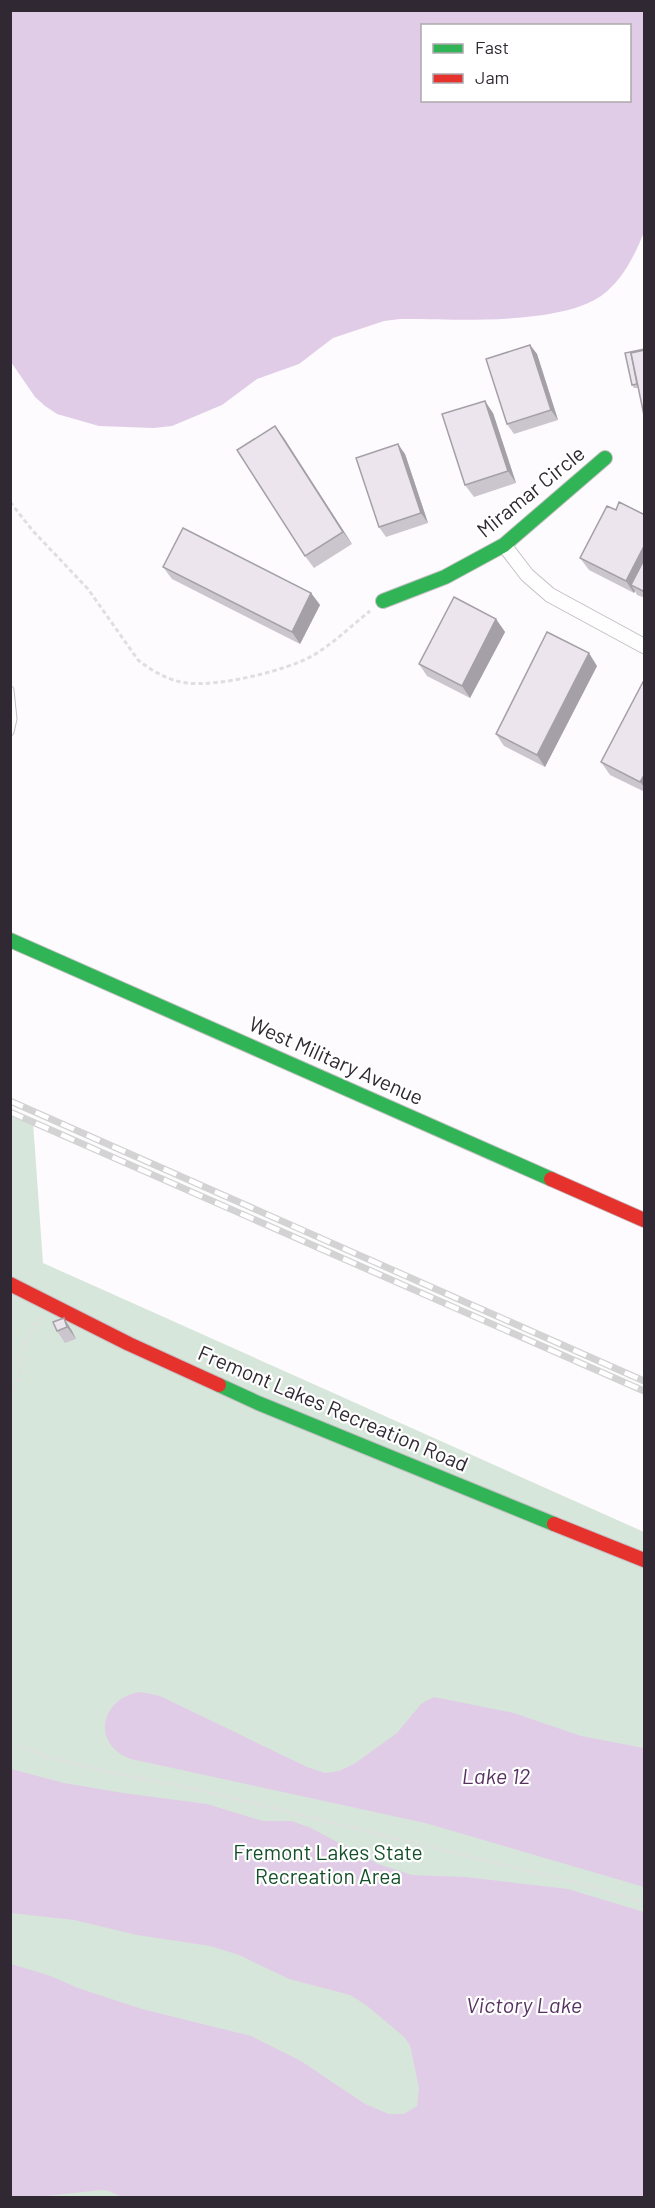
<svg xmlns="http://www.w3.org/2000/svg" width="655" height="2208" viewBox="0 0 655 2208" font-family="Barlow,sans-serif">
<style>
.green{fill:#d7e6da}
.water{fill:#e1cce7;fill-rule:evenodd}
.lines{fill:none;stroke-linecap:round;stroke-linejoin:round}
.lane-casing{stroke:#c4c0c5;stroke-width:9}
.street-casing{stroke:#c4c0c5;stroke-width:16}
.fast-casing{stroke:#c4c0c5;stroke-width:16}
.jam-casing{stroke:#c4c0c5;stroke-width:16}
.path{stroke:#e0dfe0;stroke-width:3;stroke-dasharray:4.5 3;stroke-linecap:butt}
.lane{stroke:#fffeff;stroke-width:7}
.street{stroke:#fffeff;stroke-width:14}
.fast{stroke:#30b455;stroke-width:14}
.jam{stroke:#e5322d;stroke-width:14}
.rail-casing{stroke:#d4d3d4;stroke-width:7}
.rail{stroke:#fff;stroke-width:4.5;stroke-dasharray:14;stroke-linecap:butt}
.wall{fill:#cbc5cd}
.shaded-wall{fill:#a5a0a7}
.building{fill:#ece5ee;stroke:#a5a0a7;stroke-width:1.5}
.labels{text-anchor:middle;stroke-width:4.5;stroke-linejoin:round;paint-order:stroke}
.street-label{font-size:21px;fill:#302832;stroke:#fff}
.park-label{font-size:21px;fill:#145028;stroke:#fff}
.water-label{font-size:22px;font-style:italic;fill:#573262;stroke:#fff}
</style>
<rect width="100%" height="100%" fill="#fdfbfe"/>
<!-- green -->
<polygon class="green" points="10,1112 33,1122 43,1263 644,1532 644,2197 11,2197"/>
<!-- water -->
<g class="water">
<path d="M11,10l633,1v221c-9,23 -22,49 -43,64 -44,30 -148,23 -201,23l-16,2 -51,17 -34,26 -42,15 -35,26 -50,21 -18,2 -55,-2 -42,-12 -12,-8 -10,-9 -24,-35zM422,26h208v74h-208z"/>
<path d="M141,1692l19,4 147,71 18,6 14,-2 15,-7 43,-31 24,-29 13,-7 80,16 67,23 63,12v139l-219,-64 -294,-64c-43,-16 -28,-63 10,-67z"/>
<polygon points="11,1769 64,1783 123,1793 207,1804 263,1821 292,1821 311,1828 378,1864 412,1875 466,1877 568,1889 644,1912 644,2197 124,2198 109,2191 101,2190 46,2196 11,2197 11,1964 48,1975 78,1988 142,2009 251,2036 301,2061 365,2104 389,2114 404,2114 417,2106 419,2088 410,2045 403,2036 366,2005 350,1995 289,1979 239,1955 210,1946 137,1935 74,1920 11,1913"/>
</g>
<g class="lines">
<!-- lane casing -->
<g class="lane-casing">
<polyline id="lane" points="10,690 13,719 10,732"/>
</g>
<!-- street casing -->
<g class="street-casing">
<polyline id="street" points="504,545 527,575 550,595 644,646"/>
</g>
<!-- fast casing -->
<g class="fast-casing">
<g id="fast">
<polyline points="383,601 445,577 504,545 605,458"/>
<polyline points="10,940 551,1179"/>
<polyline points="219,1385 258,1403 554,1524"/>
</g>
</g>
<!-- jam casing -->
<g class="jam-casing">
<g id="jam">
<polyline points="551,1179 644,1220"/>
<polyline points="10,1284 129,1344 219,1385"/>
<polyline points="554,1524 644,1560"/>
</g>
</g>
<!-- path -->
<g class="path">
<path d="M10,502l23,29 55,58 50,71c14,11 31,21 49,23 31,4 98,-12 125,-27 21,-12 39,-30 58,-45"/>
<path d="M10,1395c15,-17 6,-40 17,-57 4,-8 8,-11 13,-21"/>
<polyline points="10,1743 48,1757 103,1771 191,1788 582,1884 644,1902"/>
</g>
<!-- lane -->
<use href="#lane" class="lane"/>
<!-- street -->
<use href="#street" class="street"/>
<!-- fast -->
<use href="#fast" class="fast"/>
<!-- jam -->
<use href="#jam" class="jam"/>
<!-- rail casing -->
<g class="rail-casing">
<g id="rail">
<polyline points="10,1101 644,1381"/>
<polyline points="10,1112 644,1391"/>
</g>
</g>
<!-- rail -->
<use href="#rail" class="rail"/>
</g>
<!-- wall -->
<g class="wall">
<polygon points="530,345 537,354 558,420 514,434 507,424"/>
<polygon points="645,349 638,388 634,388 632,385"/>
<polygon points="493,413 516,483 474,497 465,485"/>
<polygon points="275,426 352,544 314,568 305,556"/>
<polygon points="405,454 428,523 386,537 379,527"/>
<polygon points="645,515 645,598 637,595 635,591 634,593 589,570 580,558"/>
<polygon points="163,567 311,593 320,605 300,644 172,579"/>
<polygon points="496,619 505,632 470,698 427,676 419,664"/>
<polygon points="597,666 545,767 504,746 496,734"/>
<polygon points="645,683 645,792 610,775 601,762"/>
<polygon points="64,1318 72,1331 76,1339 65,1343 57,1331"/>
</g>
<!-- shaded-wall -->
<g class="shaded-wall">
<polygon points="530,345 537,354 558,420 551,410"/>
<polygon points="485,401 493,413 516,483 508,471"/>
<polygon points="275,426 284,438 352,544 343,532"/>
<polygon points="398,444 405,454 428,523 421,513"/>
<polygon points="645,544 645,573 631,585 635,591 634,593 626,581"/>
<polygon points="311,593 320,605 300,644 292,632"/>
<polygon points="496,619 505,632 470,698 462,686"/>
<polygon points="589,653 597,666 545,767 537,755"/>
<polygon points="645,774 645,788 640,782"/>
<polygon points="64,1318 72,1331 76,1339 67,1327"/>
</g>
<!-- building -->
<g class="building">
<polygon points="530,345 551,410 507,424 486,359"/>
<polygon points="645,349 645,350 631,353 637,384 632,385 625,353"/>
<polygon points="645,350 645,420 631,353"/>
<polygon points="485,401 508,471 465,485 442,414"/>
<polygon points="275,426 343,532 305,556 237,450"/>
<polygon points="398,444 421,513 379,527 356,458"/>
<polygon points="619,502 645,515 645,544 626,581 580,558 607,506 616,510"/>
<polygon points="183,528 311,593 292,632 163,567"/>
<polygon points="645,558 645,592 631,585"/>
<polygon points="454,597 496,619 462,686 419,664"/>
<polygon points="547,632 589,653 537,755 496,734"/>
<polygon points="643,682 645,683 645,774 640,782 601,762"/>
<polygon points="64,1318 67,1327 57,1331 53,1322"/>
</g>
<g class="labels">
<!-- street labels -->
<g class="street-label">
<text transform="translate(531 492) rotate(-39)" y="7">Miramar Circle</text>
<text transform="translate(336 1061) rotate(24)" y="7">West Military Avenue</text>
<text transform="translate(333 1409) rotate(23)" y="7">Fremont Lakes Recreation Road</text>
</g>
<!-- park labels -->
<g class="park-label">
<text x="328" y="1860">Fremont Lakes State<tspan x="328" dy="24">Recreation Area</tspan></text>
</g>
<!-- water labels -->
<g class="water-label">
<text x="496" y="1784">Lake 12</text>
<text x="524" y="2013">Victory Lake</text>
</g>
</g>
<!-- border -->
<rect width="655" height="2208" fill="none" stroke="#302832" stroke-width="24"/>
<!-- legend -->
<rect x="421" y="24" width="210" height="78" fill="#ffffff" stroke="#aca9ad" stroke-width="1.5"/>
<rect x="433" y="44" width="30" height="9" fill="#30b455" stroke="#aca9ad" stroke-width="1.5"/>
<text x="475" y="54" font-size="18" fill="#302832">Fast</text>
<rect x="433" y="74" width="30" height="9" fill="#e5322d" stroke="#aca9ad" stroke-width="1.5"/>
<text x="475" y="84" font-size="18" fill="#302832">Jam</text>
</svg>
